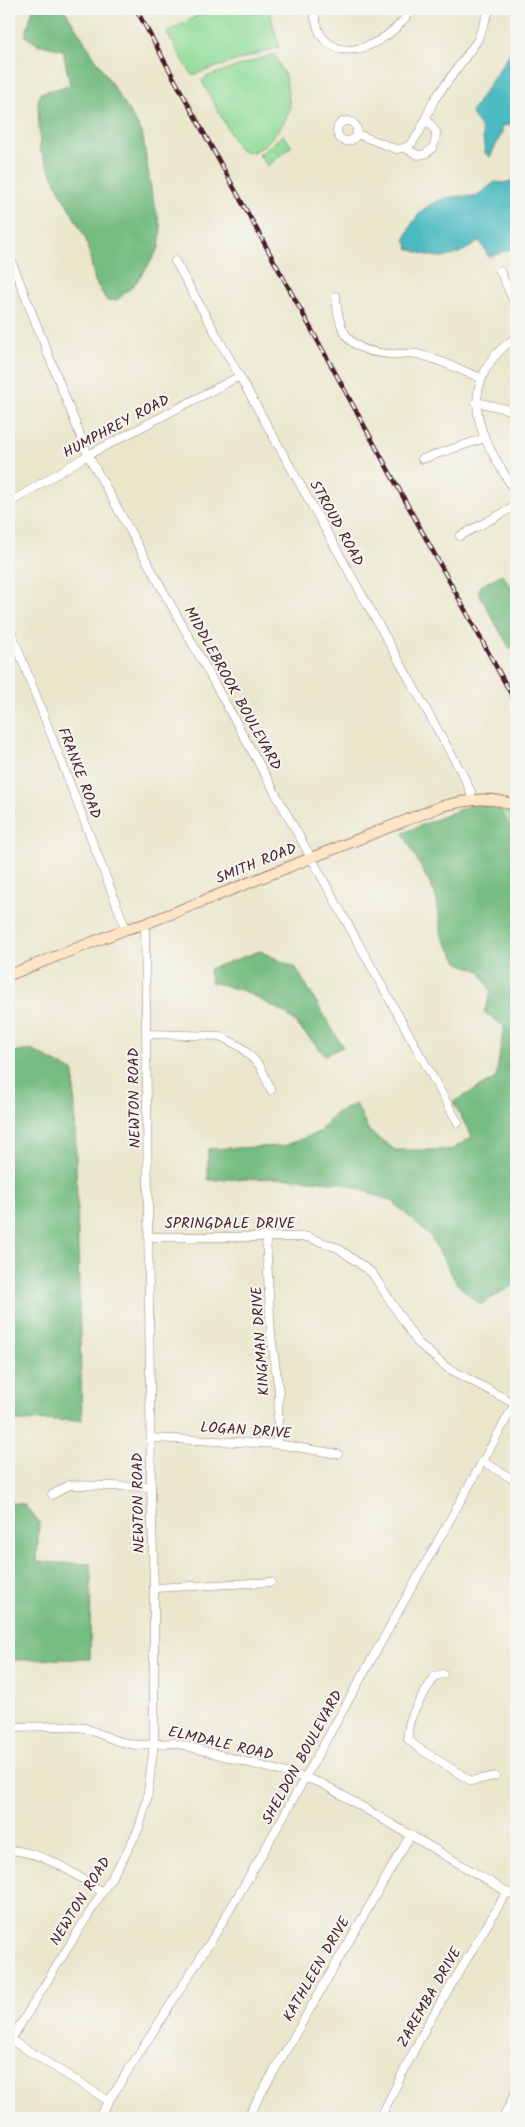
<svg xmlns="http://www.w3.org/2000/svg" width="525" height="2127" viewBox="0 0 525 2127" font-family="Kalam,sans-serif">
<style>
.green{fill:#91dc99;stroke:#6e7e62}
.forest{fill:#74bc81;stroke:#5f6e56}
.water{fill:#4bbac1;stroke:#4a6c76}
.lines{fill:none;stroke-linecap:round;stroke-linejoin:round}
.street-casing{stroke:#9a837c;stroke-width:9}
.secondary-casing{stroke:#9a837c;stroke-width:12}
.street{stroke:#fff;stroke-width:8}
.secondary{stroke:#fee5c5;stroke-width:10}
.rail-casing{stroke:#4a1f2b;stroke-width:4.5}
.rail{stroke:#f6f6f2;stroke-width:2.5;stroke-dasharray:8;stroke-linecap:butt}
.labels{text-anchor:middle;stroke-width:4;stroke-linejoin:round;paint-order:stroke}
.street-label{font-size:15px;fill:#4a1f2b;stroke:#f6f6f2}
</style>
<rect width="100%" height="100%" fill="#f6f6f2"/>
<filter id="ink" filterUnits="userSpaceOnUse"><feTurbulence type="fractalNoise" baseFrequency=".02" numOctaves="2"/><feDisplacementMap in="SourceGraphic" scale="10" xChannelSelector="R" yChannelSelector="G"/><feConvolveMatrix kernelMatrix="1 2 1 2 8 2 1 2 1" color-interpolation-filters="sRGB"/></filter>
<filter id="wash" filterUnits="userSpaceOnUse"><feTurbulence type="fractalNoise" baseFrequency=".0096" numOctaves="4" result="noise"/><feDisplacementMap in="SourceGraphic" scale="20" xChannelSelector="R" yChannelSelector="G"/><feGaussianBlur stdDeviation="1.12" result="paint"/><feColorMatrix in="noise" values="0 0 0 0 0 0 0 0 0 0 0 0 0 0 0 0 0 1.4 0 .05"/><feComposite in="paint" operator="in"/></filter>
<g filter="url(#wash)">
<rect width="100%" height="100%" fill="#ebe7cd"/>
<!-- green -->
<g class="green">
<polygon points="209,9 269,9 279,47 192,75 167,33"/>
<polygon points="274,54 286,78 290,109 283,124 264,146 253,152 239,150 202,81 206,77"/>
<polygon points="283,135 292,146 268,166 259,155"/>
<polygon points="496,806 516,817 516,835"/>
</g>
<!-- forest -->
<g class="forest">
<polygon points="33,9 64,9 142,132 152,195 161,228 159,248 148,266 134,285 117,300 107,301 95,281 86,239 64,199 40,150 38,103 40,93 70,85 63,50 37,44 25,36"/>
<polygon points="502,574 516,595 516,647 510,649 479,594 479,587"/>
<polygon points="478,802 496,806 516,835 516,1284 480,1305 457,1284 431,1237 392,1201 343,1183 286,1178 208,1180 208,1149 284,1146 319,1132 336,1113 356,1104 369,1131 395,1150 451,1150 472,1137 453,1102 496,1078 504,1026 484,1012 491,992 480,971 459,963 442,936 436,896 403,833"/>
<polygon points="260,951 296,968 343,1047 325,1055 287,1014 244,991 211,982 209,969"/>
<polygon points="32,1050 74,1072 82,1420 13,1421 9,1428 9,1053"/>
<polygon points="9,1503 24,1504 39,1522 37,1562 91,1564 90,1659 9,1660"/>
</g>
<!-- water -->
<g class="water">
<polygon points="516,44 516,124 502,126 502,133 490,157 485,153 482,130 471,112"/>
<path d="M516,179v68l-27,10 -9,-16c-29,19 -38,20 -71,8l-4,-10c3,-6 5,-13 9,-18 12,-20 39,-28 61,-24l20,-15 9,1z"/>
</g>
</g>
<g filter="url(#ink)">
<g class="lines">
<!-- street casing -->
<g class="street-casing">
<g id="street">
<path d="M313,9c3,10 4,25 13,32 26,24 72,-7 85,-32"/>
<circle cx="347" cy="131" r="10"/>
<polyline points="357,134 396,149 405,148 412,143 420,131 434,100 477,41 490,9"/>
<path d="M405,148l13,7c14,-1 18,-10 18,-23l-10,-14"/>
<polyline points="9,255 88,455 458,1123"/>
<polyline points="175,261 463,775 471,792 471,800"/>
<polyline points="500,271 516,306"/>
<path d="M336,296c2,38 14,56 54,58 9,1 18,-2 27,0 22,5 43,16 64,24"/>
<path d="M516,338c-13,8 -24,18 -31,33 -23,46 9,83 31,123"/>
<polyline points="476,402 516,411"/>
<polyline points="422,459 485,438"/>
<polyline points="9,503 88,455 238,377"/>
<polyline points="460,536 516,506"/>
<polyline points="9,626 126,929"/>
<polyline points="147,1034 220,1036 241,1047 260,1066 271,1090"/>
<polyline points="149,1237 308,1237 338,1248 372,1273 417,1342 446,1367 515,1404"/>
<polyline points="266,1237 271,1335 279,1391 277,1444"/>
<polyline points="151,1438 277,1444 338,1454"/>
<polyline points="484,1462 516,1481"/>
<polyline points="52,1495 69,1485 151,1487"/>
<polyline points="154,1588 271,1582"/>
<path d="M443,1674l-8,2c-11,19 -29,40 -27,63l9,8 54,34 24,-5"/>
<polyline points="9,1727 63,1726 85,1728 117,1741 136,1745 175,1743 306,1778 323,1784 516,1897"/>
<path d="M9,1850c35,2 63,22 92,41"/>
<polyline points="11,2040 109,2101"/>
<polyline points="9,2043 124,1857 139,1828 147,1800 154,1743 154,1588 151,1487 145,924"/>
<polyline points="98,2118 216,1933 260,1858 516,1402"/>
<polyline points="247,2118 411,1834"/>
<polyline points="380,2118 426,2027 507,1892"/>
<polyline points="503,2118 516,2092"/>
</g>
</g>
<!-- secondary casing -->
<g class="secondary-casing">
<path id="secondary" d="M9,975l117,-46 19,-5 297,-118c25,-6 50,-11 74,0"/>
</g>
<!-- street -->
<use href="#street" class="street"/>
<!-- secondary -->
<use href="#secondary" class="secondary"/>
<!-- rail casing -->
<g class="rail-casing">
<polyline id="rail" points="136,9 516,703"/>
</g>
<!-- rail -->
<use href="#rail" class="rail"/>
</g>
</g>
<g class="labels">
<!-- street labels -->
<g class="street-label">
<text transform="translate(116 426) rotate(-28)" y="5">HUMPHREY ROAD</text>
<text transform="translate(337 523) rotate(61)" y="5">STROUD ROAD</text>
<text transform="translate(233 688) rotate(61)" y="5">MIDDLEBROOK BOULEVARD</text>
<text transform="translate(80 773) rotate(69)" y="5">FRANKE ROAD</text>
<text transform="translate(256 863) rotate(-22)" y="5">SMITH ROAD</text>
<text transform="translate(134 1098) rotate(-91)" y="5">NEWTON ROAD</text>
<text x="230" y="1228">SPRINGDALE DRIVE</text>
<text transform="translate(260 1341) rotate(-94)" y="5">KINGMAN DRIVE</text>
<text transform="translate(246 1430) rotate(4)" y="5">LOGAN DRIVE</text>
<text transform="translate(138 1503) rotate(-91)" y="5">NEWTON ROAD</text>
<text transform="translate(221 1743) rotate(13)" y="5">ELMDALE ROAD</text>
<text transform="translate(302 1757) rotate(-61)" y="5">SHELDON BOULEVARD</text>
<text transform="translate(80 1901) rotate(-58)" y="5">NEWTON ROAD</text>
<text transform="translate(316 1969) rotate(-60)" y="5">KATHLEEN DRIVE</text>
<text transform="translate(429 1997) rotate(-60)" y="5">ZAREMBA DRIVE</text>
</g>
</g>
<!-- margin -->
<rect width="525" height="2127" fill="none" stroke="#f6f6f2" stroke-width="30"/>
</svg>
